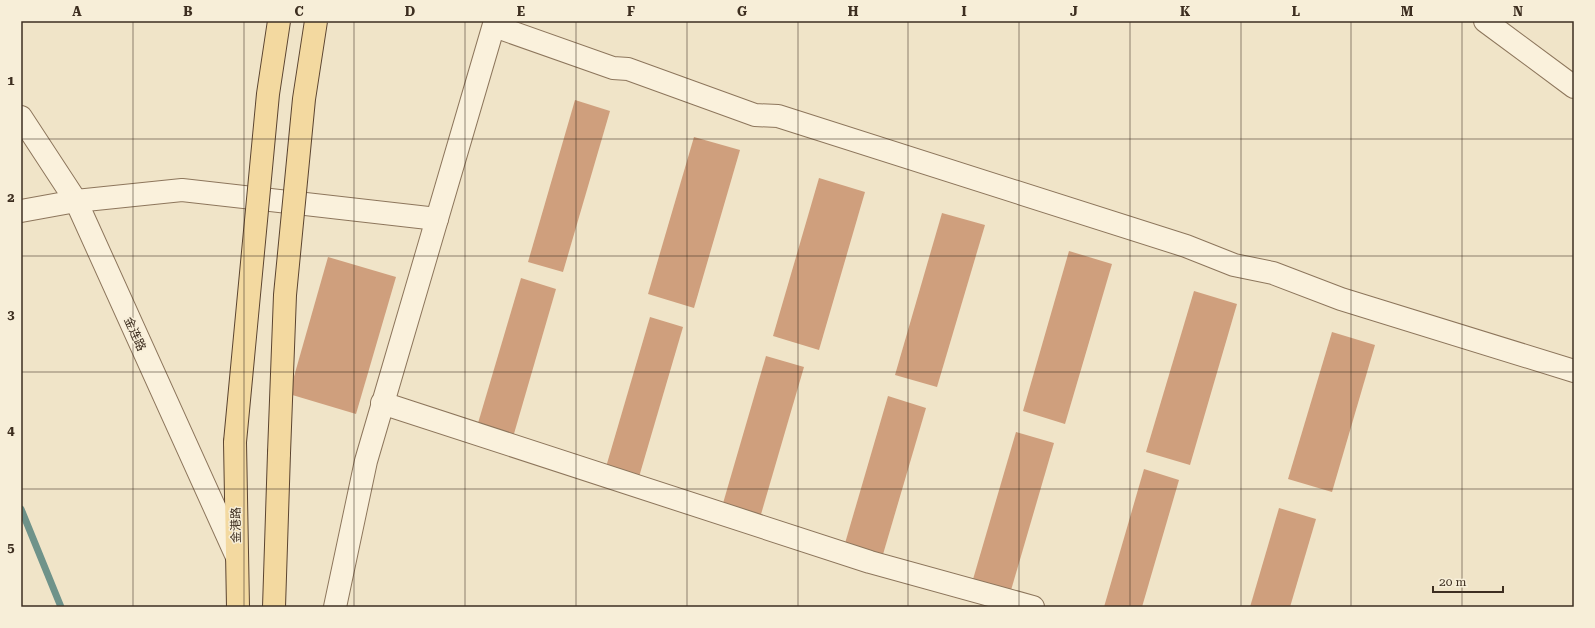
<svg xmlns="http://www.w3.org/2000/svg" width="1595" height="628" viewBox="0 0 1595 628" font-family="'Roboto Serif','Noto Sans SC',serif">
<style>
.lines{fill:none;stroke-linecap:round;stroke-linejoin:round}
.stream{stroke:#6f938a;stroke-width:7}
.building{fill:#cf9f7d}
.minor-casing{stroke:#8d765c;stroke-width:24}
.major-casing{stroke:#5b4430;stroke-width:24}
.minor{stroke:#faf1dc;stroke-width:22}
.major{stroke:#f3d9a0;stroke-width:22}
.major-bridge-casing{stroke:#5b4430;stroke-width:24;stroke-linecap:butt}
.major-bridge{stroke:#f3d9a0;stroke-width:22}
.grid{fill:none;stroke:#3d2e20;stroke-width:1;stroke-opacity:0.55}
.labels{text-anchor:middle;stroke-width:3;stroke-linejoin:round;paint-order:stroke}
.street-label{font-size:12px;fill:#3d2e20;stroke:#f7eed8}
.neatline{fill:none;stroke:#3d2e20;stroke-width:1.5}
.grid-label{font-size:13px;text-anchor:middle;font-weight:bold;fill:#3d2e20}
</style>
<rect width="100%" height="100%" fill="#f0e4c8"/>
<g class="lines">
<!-- stream -->
<polyline class="stream" points="21,509 61,607"/>
</g>
<!-- building -->
<g class="building">
<polygon points="575,100 610,111 563,272 528,262"/>
<polygon points="694,137 740,150 694,308 648,294"/>
<polygon points="819,178 865,192 819,350 773,336"/>
<polygon points="942,213 985,225 937,387 895,375"/>
<polygon points="1069,251 1112,264 1065,424 1023,411"/>
<polygon points="328,257 396,277 356,414 289,394"/>
<polygon points="521,278 556,289 509,451 473,440"/>
<polygon points="1194,291 1237,304 1190,465 1146,452"/>
<polygon points="650,317 683,327 634,494 601,484"/>
<polygon points="1332,332 1375,345 1332,492 1288,479"/>
<polygon points="766,356 804,367 757,528 719,517"/>
<polygon points="888,396 926,408 879,568 841,557"/>
<polygon points="1016,432 1054,443 1007,604 969,593"/>
<polygon points="1144,469 1179,480 1142,607 1104,607"/>
<polygon points="1279,508 1316,519 1290,607 1250,607"/>
</g>
<g class="lines">
<!-- minor casing -->
<g class="minor-casing">
<g id="minor">
<polyline points="1485,21 1574,87"/>
<polyline points="494,26 613,68 628,69 755,115 778,116 1186,246 1234,265 1273,273 1341,299 1574,371"/>
<polyline points="21,117 76,201 237,557"/>
<polyline points="21,211 76,201 182,190 437,219"/>
<polyline points="382,403 870,562 1033,607"/>
<polyline points="335,607 366,461 495,21"/>
</g>
</g>
<!-- major casing -->
<g class="major-casing">
<g id="major">
<polyline points="235,442 238,607"/>
<polyline points="274,607 279,453"/>
</g>
</g>
<!-- minor -->
<use href="#minor" class="minor"/>
<!-- major -->
<use href="#major" class="major"/>
<!-- major-bridge casing -->
<g class="major-bridge-casing">
<g id="major-bridge">
<polyline points="235,442 268,94 279,21"/>
<polyline points="279,453 285,295 304,99 316,21"/>
</g>
</g>
<!-- major-bridge -->
<use href="#major-bridge" class="major-bridge"/>
</g>
<!-- grid -->
<path class="grid" d="M133,21v586M244,21v586M354,21v586M465,21v586M576,21v586M687,21v586M798,21v586M908,21v586M1019,21v586M1130,21v586M1241,21v586M1351,21v586M1462,21v586M21,139h1553M21,256h1553M21,372h1553M21,489h1553"/>
<g class="labels">
<!-- street labels -->
<g class="street-label">
<text transform="translate(135 334) rotate(66)" y="4">金连路</text>
<text transform="translate(236 525) rotate(-91)" y="4">金港路</text>
</g>
</g>
<!-- border -->
<rect width="1595" height="628" fill="none" stroke="#f7eed8" stroke-width="44"/>
<!-- scale -->
<path d="M1433 586v6h70v-6" fill="none" stroke="#3d2e20" stroke-width="2"/>
<text x="1439" y="586" font-size="12" fill="#3d2e20" stroke="#f7eed8" stroke-width="3" paint-order="stroke">20 m</text>
<rect x="22" y="22" width="1551" height="584" class="neatline"/>
<g class="grid-label">
<text x="77" y="16">A</text>
<text x="188" y="16">B</text>
<text x="299" y="16">C</text>
<text x="410" y="16">D</text>
<text x="521" y="16">E</text>
<text x="631" y="16">F</text>
<text x="742" y="16">G</text>
<text x="853" y="16">H</text>
<text x="964" y="16">I</text>
<text x="1074" y="16">J</text>
<text x="1185" y="16">K</text>
<text x="1296" y="16">L</text>
<text x="1407" y="16">M</text>
<text x="1518" y="16">N</text>
<text x="11" y="85">1</text>
<text x="11" y="202">2</text>
<text x="11" y="319">3</text>
<text x="11" y="435">4</text>
<text x="11" y="552">5</text>
</g>
</svg>
